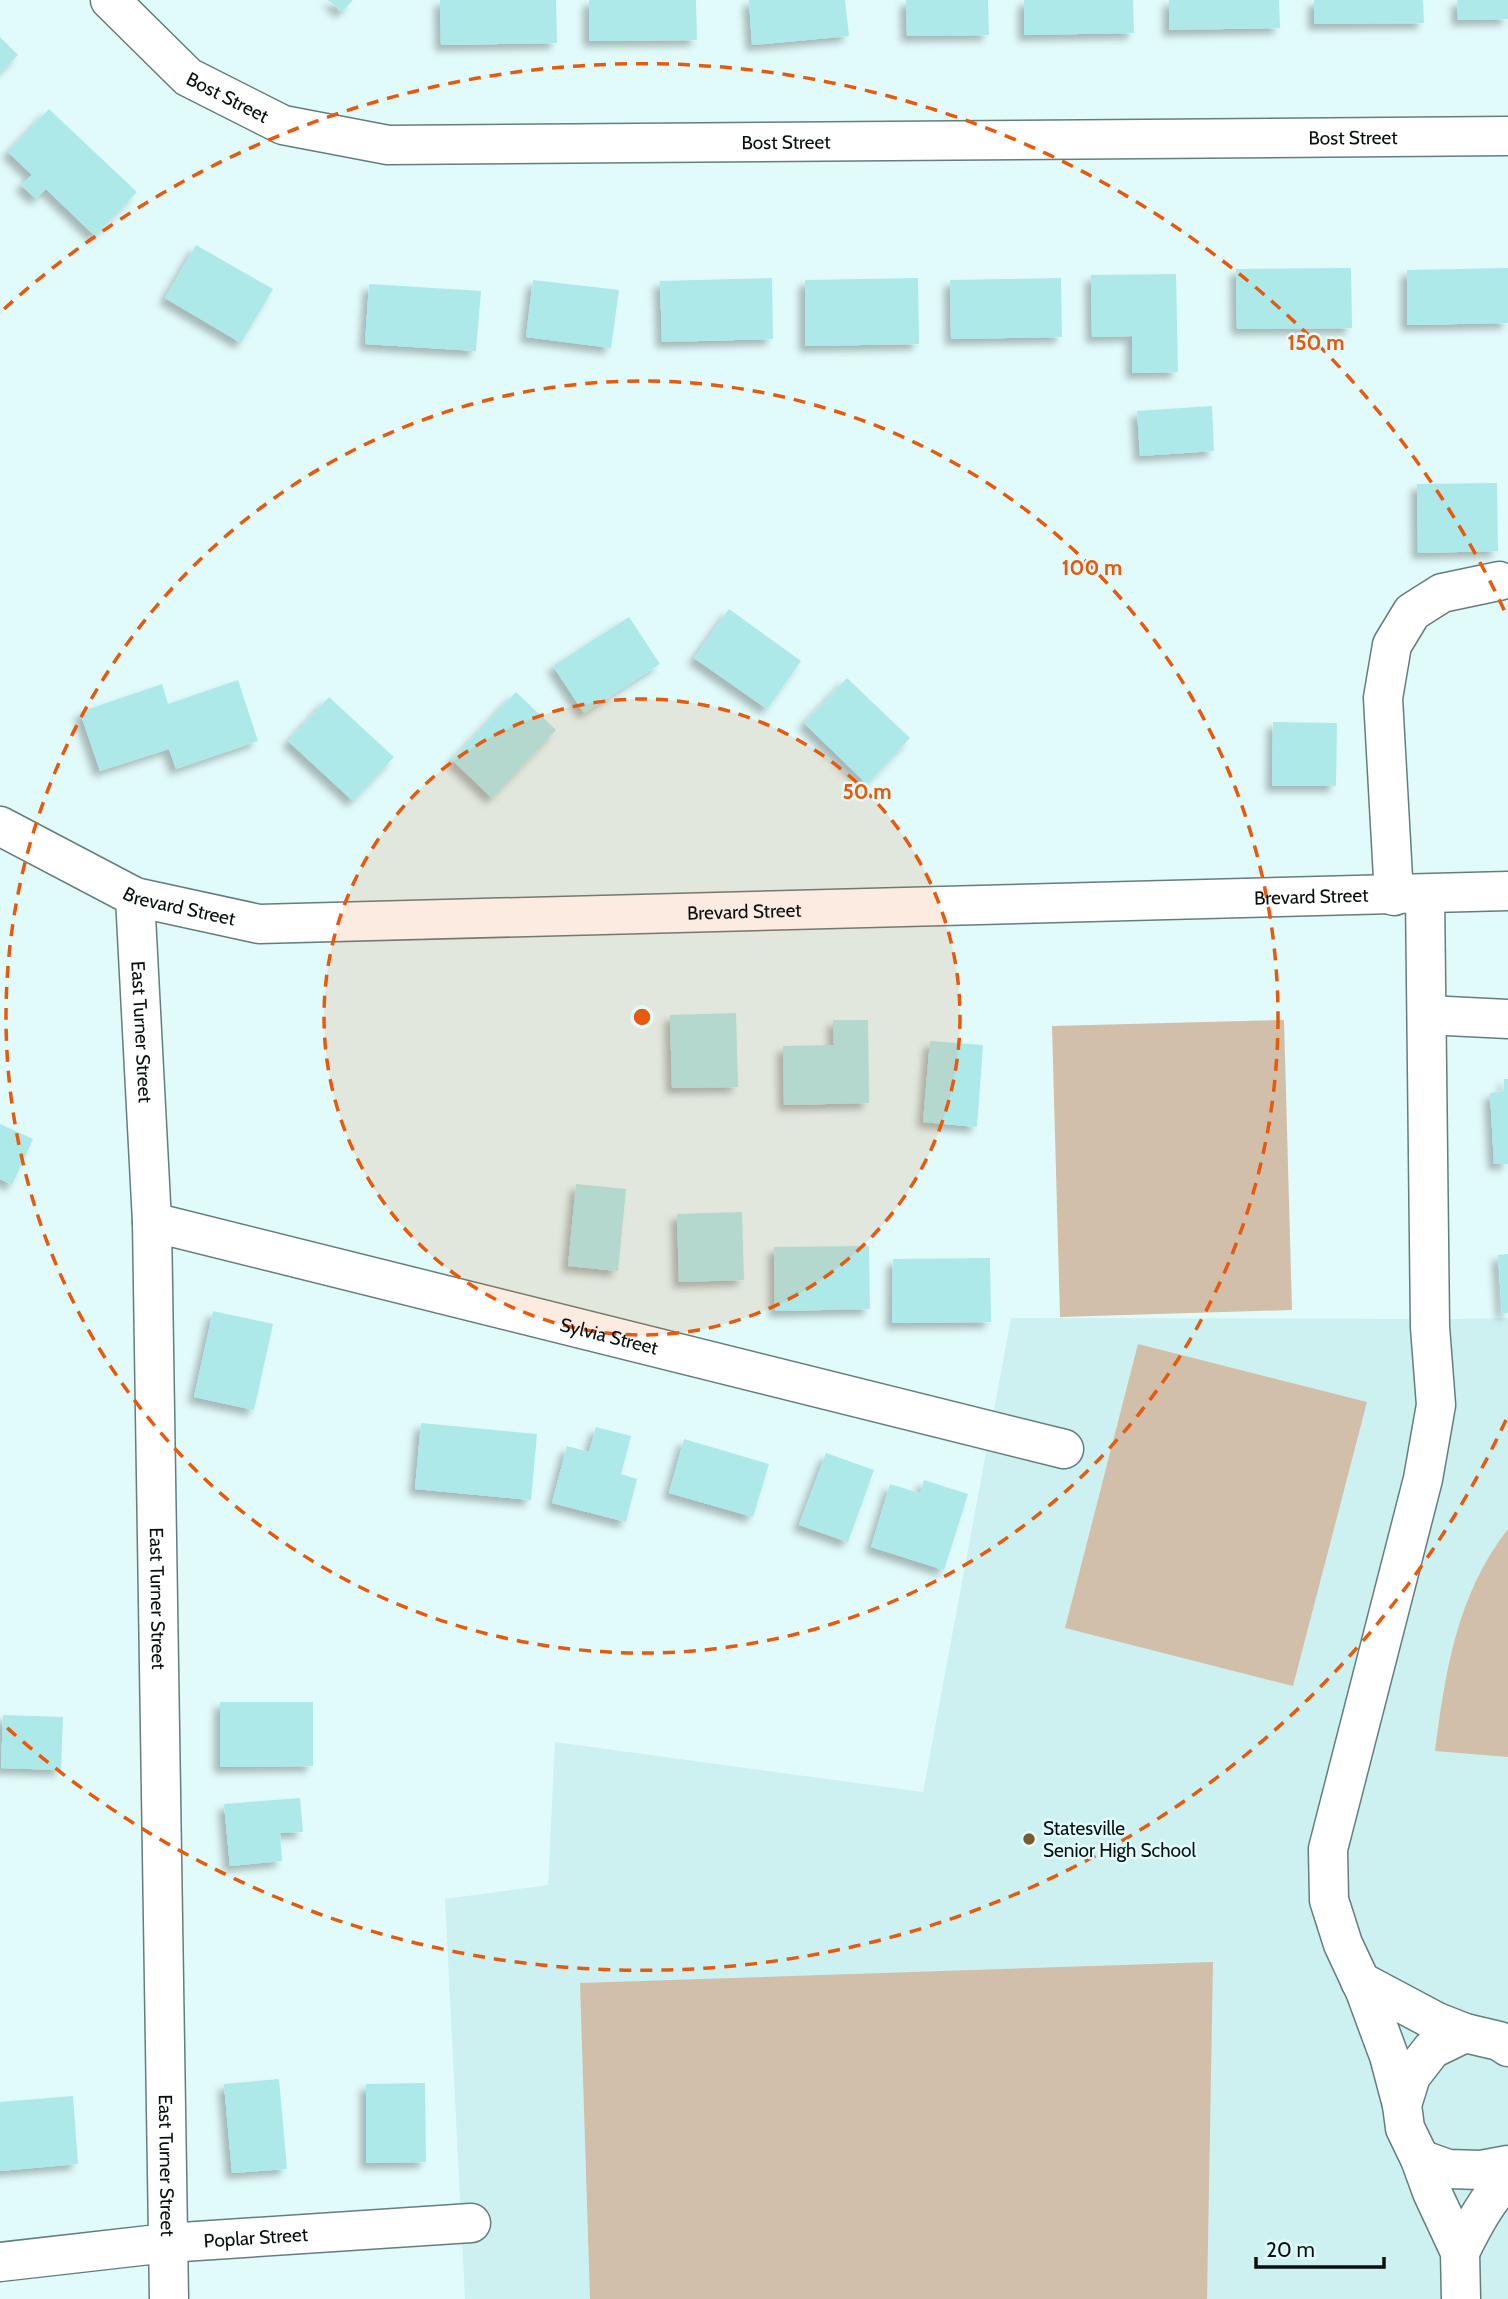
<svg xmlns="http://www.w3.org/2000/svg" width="1508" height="2299" viewBox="0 0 1508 2299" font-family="Cabin,sans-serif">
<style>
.built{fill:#cdf1f1}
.green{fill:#d2bfa9}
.building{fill:#aee9ea;filter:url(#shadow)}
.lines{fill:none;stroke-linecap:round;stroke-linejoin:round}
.minor-casing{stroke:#657d7d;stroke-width:41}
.minor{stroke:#fff;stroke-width:38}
.ring{fill:none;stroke:#e8590c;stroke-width:3.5;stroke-dasharray:12 9}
.poi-dot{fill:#7a5a30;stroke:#e1fbfa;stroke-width:2.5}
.labels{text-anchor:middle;stroke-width:5;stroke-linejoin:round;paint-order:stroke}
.street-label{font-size:19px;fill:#081010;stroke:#e1fbfa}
.poi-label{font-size:19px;fill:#081010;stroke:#e1fbfa;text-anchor:start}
.centre{fill:#e8590c;stroke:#e1fbfa;stroke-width:3.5}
.ring-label{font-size:21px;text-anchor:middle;font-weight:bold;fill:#e8590c;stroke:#e1fbfa;stroke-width:5;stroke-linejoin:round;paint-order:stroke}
</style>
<defs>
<filter id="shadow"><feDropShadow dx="-6" dy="6" stdDeviation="3.5" flood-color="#0004"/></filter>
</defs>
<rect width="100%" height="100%" fill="#e1fbfa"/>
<!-- built -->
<polygon class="built" points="1011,1318 1454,1319 1508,1318 1508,2299 465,2299 445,1899 548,1885 555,1742 923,1792"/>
<!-- green -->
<g class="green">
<polygon points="1284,1020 1292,1310 1060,1317 1052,1026"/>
<polygon points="1138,1344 1367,1402 1293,1686 1065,1628"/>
<path d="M1508,1529v228l-73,-6c10,-79 22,-157 73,-222z"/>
<polygon points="1213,1962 1207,2299 590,2299 580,1983"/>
</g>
<!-- building -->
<g class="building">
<polygon points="328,0 353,0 342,12"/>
<polygon points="440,0 556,0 557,43 441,45"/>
<polygon points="589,0 696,0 697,40 589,41"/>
<polygon points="749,0 845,0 849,36 752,45"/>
<polygon points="906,0 988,0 989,35 907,36"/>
<polygon points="1024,0 1133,0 1134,33 1024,35"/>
<polygon points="1169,0 1279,0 1280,28 1169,30"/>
<polygon points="1314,0 1423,0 1424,23 1314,24"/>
<polygon points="1457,0 1508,0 1508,19 1458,20"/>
<polygon points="0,37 18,55 0,73"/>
<polygon points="49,109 137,192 95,236 46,189 36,199 21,185 32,175 8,152"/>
<polygon points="196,245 273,289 241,343 165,298"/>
<polygon points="1351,268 1352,328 1237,329 1236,269"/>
<polygon points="1508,268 1508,323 1407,325 1407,270"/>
<polygon points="1176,274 1178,372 1132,373 1132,336 1092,337 1091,275"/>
<polygon points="772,278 773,339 662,342 660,281"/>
<polygon points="918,278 919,344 805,346 805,280"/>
<polygon points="1061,278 1062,337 951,339 950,280"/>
<polygon points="533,280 619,290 611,348 526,337"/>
<polygon points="369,284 481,291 476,351 365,344"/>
<polygon points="1212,406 1214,451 1140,456 1137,411"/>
<polygon points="1497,483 1498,551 1418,553 1417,484"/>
<polygon points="729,609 801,661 767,709 694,658"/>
<polygon points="629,617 660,664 584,713 553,666"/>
<polygon points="847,678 910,738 867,784 804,723"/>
<polygon points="238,680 258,741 176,769 169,749 100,771 80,712 162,684 168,704"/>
<polygon points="516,692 556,730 492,798 452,760"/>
<polygon points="329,697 394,757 353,801 288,741"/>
<polygon points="1273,722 1337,723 1336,786 1272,786"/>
<polygon points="736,1013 738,1087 672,1088 670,1015"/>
<polygon points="833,1020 868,1020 869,1103 784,1105 783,1046 834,1045"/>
<polygon points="930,1041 983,1045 977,1127 923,1122"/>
<polygon points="1504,1079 1508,1079 1508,1164 1494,1164 1490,1093 1504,1091"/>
<polygon points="0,1124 33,1139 12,1185 0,1179"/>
<polygon points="576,1184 626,1189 618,1271 568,1266"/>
<polygon points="742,1212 744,1280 679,1282 677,1214"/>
<polygon points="869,1246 870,1309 775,1311 774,1247"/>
<polygon points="1508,1254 1508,1313 1502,1313 1498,1255"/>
<polygon points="990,1258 991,1322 892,1323 893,1259"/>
<polygon points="213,1311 273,1324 254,1410 194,1397"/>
<polygon points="421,1423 537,1434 531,1500 415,1489"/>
<polygon points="596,1427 631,1436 621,1474 637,1479 626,1522 552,1503 567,1446 589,1452"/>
<polygon points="684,1439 769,1464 753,1517 669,1493"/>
<polygon points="826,1453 874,1470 848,1542 799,1525"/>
<polygon points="924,1480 968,1494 944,1570 871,1547 890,1484 920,1493"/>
<polygon points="220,1702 313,1702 313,1766 220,1767"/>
<polygon points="3,1715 63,1717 61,1770 1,1768"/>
<polygon points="300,1798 303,1832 280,1833 282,1861 230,1866 224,1804"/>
<polygon points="279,2079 287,2169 232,2173 224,2084"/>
<polygon points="425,2083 426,2162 366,2163 366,2084"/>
<polygon points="73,2096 78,2164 0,2171 0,2102"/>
</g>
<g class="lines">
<!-- minor casing -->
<g class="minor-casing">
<g id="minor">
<path id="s1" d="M110,0l78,77 95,48 105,20 1120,-9"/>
<path id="s2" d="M0,826l135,71 124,27 1249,-33"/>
<polyline points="1394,896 1383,698 1392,645 1412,612 1442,593 1499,581"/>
<path id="s3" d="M135,897l17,325 17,1077"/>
<polyline points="1427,1015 1508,1019"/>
<path id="s4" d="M152,1222l912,227"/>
<polyline points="1360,1981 1437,2022 1465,2033"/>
<polyline points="1402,2105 1389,2056 1365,1991 1343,1944 1329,1900 1328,1849 1423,1479 1436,1405 1430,1327 1425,894"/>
<polyline points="1420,2159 1448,2169 1481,2170 1508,2165"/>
<path d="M1460,2252c13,-26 27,-53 48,-74"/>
<path id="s5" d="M0,2262l167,-19 304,-20"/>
<polyline points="1461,2299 1460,2252 1432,2192 1420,2159 1405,2128 1402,2105 1411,2076 1432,2049 1465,2033 1499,2041 1508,2047"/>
</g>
</g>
<!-- minor -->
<use href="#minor" class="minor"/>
</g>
<!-- distance rings -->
<circle cx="642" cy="1017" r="318" fill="#e8590c" fill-opacity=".12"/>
<g class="ring">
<circle cx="642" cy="1017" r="318"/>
<circle cx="642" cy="1017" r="636"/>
<path d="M1506 1420A953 953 0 0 1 4 1725M4 309A953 953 0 0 1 1506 614"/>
</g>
<!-- markers -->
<circle class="poi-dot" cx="1029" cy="1839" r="7"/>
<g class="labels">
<!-- street labels -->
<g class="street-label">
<text dy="7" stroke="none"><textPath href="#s1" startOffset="154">Bost Street</textPath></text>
<text dy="7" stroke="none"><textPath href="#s1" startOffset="1288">Bost Street</textPath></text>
<text dy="7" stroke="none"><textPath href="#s1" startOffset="721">Bost Street</textPath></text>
<text dy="7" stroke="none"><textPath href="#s2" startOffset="1332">Brevard Street</textPath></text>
<text dy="7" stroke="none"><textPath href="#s2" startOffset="198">Brevard Street</textPath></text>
<text dy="7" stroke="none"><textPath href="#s2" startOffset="765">Brevard Street</textPath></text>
<text dy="7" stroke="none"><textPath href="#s3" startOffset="135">East Turner Street</textPath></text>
<text dy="7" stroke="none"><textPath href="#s4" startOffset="471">Sylvia Street</textPath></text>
<text dy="7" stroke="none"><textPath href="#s3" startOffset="702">East Turner Street</textPath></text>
<text dy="7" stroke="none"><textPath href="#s3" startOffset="1269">East Turner Street</textPath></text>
<text dy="7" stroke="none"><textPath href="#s5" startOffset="257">Poplar Street</textPath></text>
</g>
<!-- poi labels -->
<g class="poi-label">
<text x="1043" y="1835">Statesville<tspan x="1043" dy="22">Senior High School</tspan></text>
</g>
</g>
<circle cx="642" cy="1017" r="10" class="centre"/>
<g class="ring-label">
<text x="1316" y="350">150 m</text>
<text x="1092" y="575">100 m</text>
<text x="867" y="799">50 m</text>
</g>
<!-- scale -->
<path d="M1256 2257v10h128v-10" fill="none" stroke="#081010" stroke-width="3.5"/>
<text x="1266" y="2257" font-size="21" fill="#081010" stroke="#e1fbfa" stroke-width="5" paint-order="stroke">20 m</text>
</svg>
